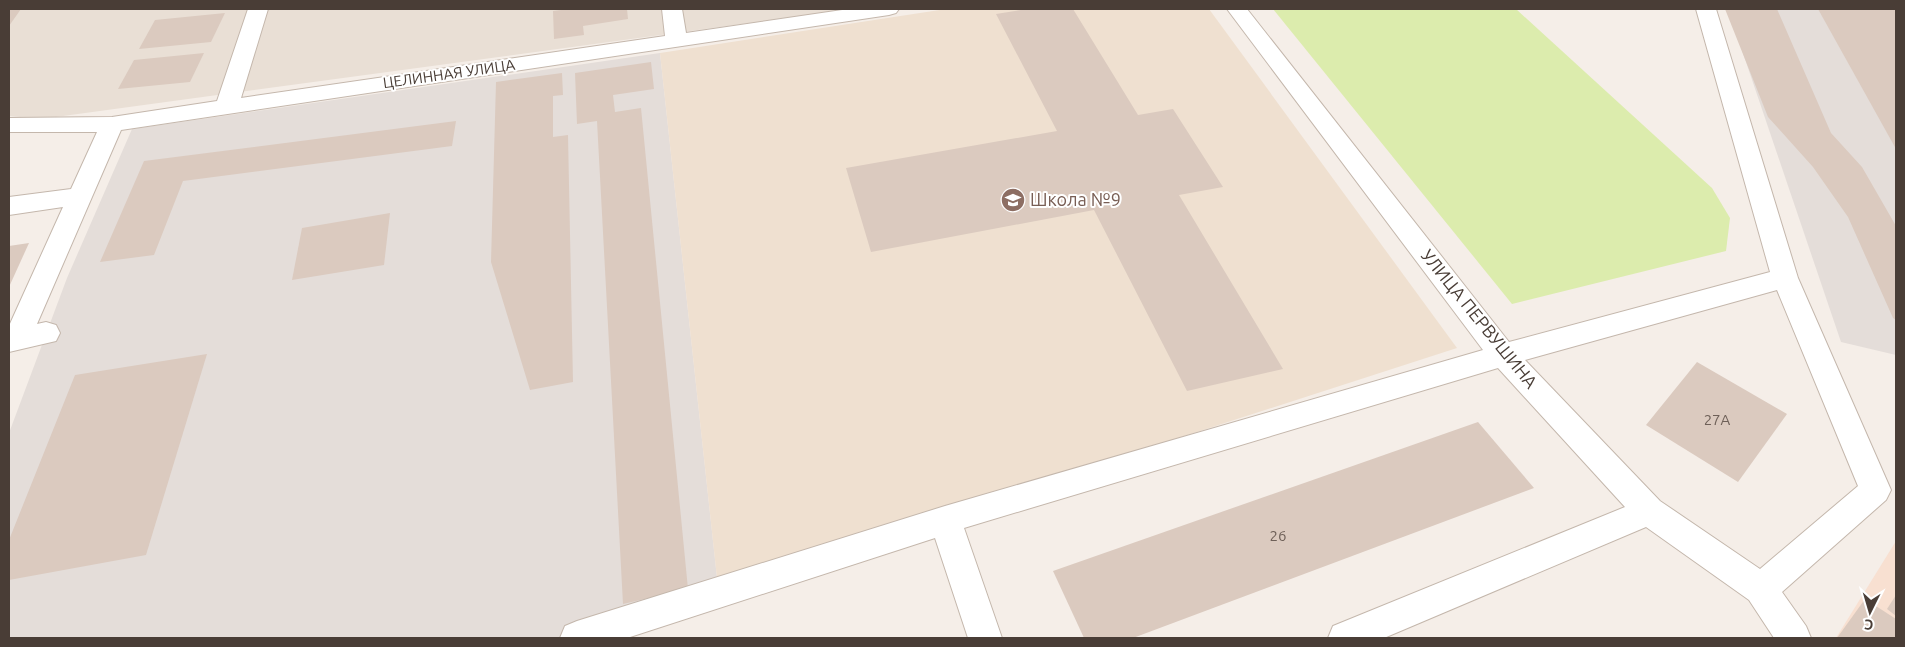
<svg xmlns="http://www.w3.org/2000/svg" width="1905" height="647" viewBox="0 0 1905 647" font-family="Ubuntu,sans-serif">
<style>
.residential{fill:#e9dfd5}
.commercial{fill:#f8e0d1}
.industrial{fill:#e4ddd9}
.education{fill:#efe0d0}
.green{fill:#dcecad}
.building{fill:#dbcabf}
.lines{fill:none;stroke-linecap:round;stroke-linejoin:round}
.minor-casing{stroke:#c4b7ac;stroke-width:2}
.minor{fill:#fff;fill-rule:evenodd}
.labels{text-anchor:middle;stroke-width:4;stroke-linejoin:round;paint-order:stroke}
.far-street-label{font-size:15px;fill:#493d36;stroke:#fff}
.number-label{font-size:15px;fill:#6e6058}
.education-label{font-size:18px;fill:#785e54;stroke:#fff;text-anchor:start}
.street-label{font-size:18px;fill:#493d36;stroke:#fff}
</style>
<rect width="100%" height="100%" fill="#f5eee8"/>
<!-- residential -->
<polygon class="residential" points="9,9 852,9 41,119 9,116"/>
<!-- commercial -->
<polygon class="commercial" points="1896,541 1896,638 1836,638"/>
<!-- industrial -->
<g class="industrial">
<polygon points="1728,9 1896,9 1896,355 1841,342"/>
<polygon points="660,53 718,587 568,626 568,638 9,638 9,433 67,278 132,129"/>
</g>
<!-- education -->
<polygon class="education" points="946,9 1209,9 1457,348 718,587 660,53"/>
<!-- green -->
<polygon class="green" points="1273,9 1516,9 1712,188 1730,218 1726,251 1512,304"/>
<!-- building -->
<g class="building">
<polygon points="9,9 21,9 9,26"/>
<polygon points="569,9 627,9 628,19 583,26 584,35 554,39 553,11"/>
<polygon points="1027,9 1073,9 1138,115 1173,109 1223,187 1179,195 1283,369 1187,391 1094,210 871,252 846,168 1057,131 996,14"/>
<polygon points="1725,9 1777,9 1831,133 1862,167 1896,226 1896,320 1893,318 1848,217 1813,167 1768,117"/>
<polygon points="1818,9 1896,9 1896,149"/>
<polygon points="225,13 211,42 139,49 155,20"/>
<polygon points="204,53 190,82 118,89 134,60"/>
<polygon points="651,62 654,89 613,95 615,112 641,108 688,589 623,604 597,121 577,124 575,73"/>
<polygon points="562,73 563,95 553,96 553,137 568,135 573,382 530,390 491,262 496,82"/>
<polygon points="456,121 452,146 183,181 154,255 100,262 144,161"/>
<polygon points="390,213 384,265 292,280 302,228"/>
<polygon points="29,243 9,287 9,246"/>
<polygon points="207,354 146,555 9,580 9,540 75,375"/>
<polygon points="1697,362 1787,414 1738,482 1646,425"/>
<polygon points="1478,422 1534,488 1133,638 1084,638 1053,571"/>
<polygon points="1896,595 1896,616 1887,609"/>
<polygon points="1865,599 1896,619 1896,638 1837,638"/>
</g>
<g class="lines">
<!-- minor casing -->
<g class="minor-casing">
<g id="minor">
<polygon points="248,9 268,9 241,98 665,36 662,9 682,9 686,33 849,9 899,9 896,13 889,15 121,130 37,324 46,322 56,325 60,333 56,341 9,352 9,326 63,207 9,215 9,197 71,189 97,132 9,132 9,118 112,117 217,101"/>
<path d="M1227,9h20l262,333 261,-70 -74,-263h20l82,269 93,212 -5,10 -104,92 24,34 5,12h-37l-25,-38 -103,-73 -262,111h-56l5,-12 292,-119 -127,-139 -534,160 38,110h-34l-33,-100 -308,100h-67l5,-12 12,-5 368,-115 538,-156zM1777,290l81,196 -98,83 -100,-68 -135,-141z"/>
</g>
</g>
<!-- minor -->
<use href="#minor" class="minor"/>
</g>
<!-- icons -->
<defs>
<g id="school-disc" transform="scale(1.25)"><circle r="9.5" fill="#8d6e63" stroke="#fff"/><path d="M0-5L7-2L0 1L-7-2ZM-4 1L0 2.5L4 1V4Q0 6-4 4Z" fill="#fff"/></g>
</defs>
<g fill-rule="evenodd">
<use href="#school-disc" x="1013" y="200"/>
</g>
<g class="labels">
<!-- far-street labels -->
<g class="far-street-label">
<text transform="translate(449 74) rotate(-8)" y="5">ЦЕЛИННАЯ УЛИЦА</text>
</g>
<!-- number labels -->
<g class="number-label">
<text x="1717" y="425">27А</text>
<text x="1278" y="541">26</text>
</g>
<!-- education labels -->
<g class="education-label">
<text x="1030" y="206">Школа №9</text>
</g>
<!-- street labels -->
<g class="street-label">
<text transform="translate(1479 319) rotate(51)" y="6">УЛИЦА ПЕРВУШИНА</text>
</g>
</g>
<!-- border -->
<rect width="1905" height="647" fill="none" stroke="#493d36" stroke-width="20"/>
<!-- north arrow -->
<g transform="translate(1870 612) rotate(185)" stroke="#ffffff" stroke-width="4" paint-order="stroke">
<path d="M0-4L9 19L0 12L-9 19Z" fill="#493d36"/>
<text y="-8" font-size="14" font-weight="bold" text-anchor="middle" fill="#493d36">С</text>
</g>
</svg>
